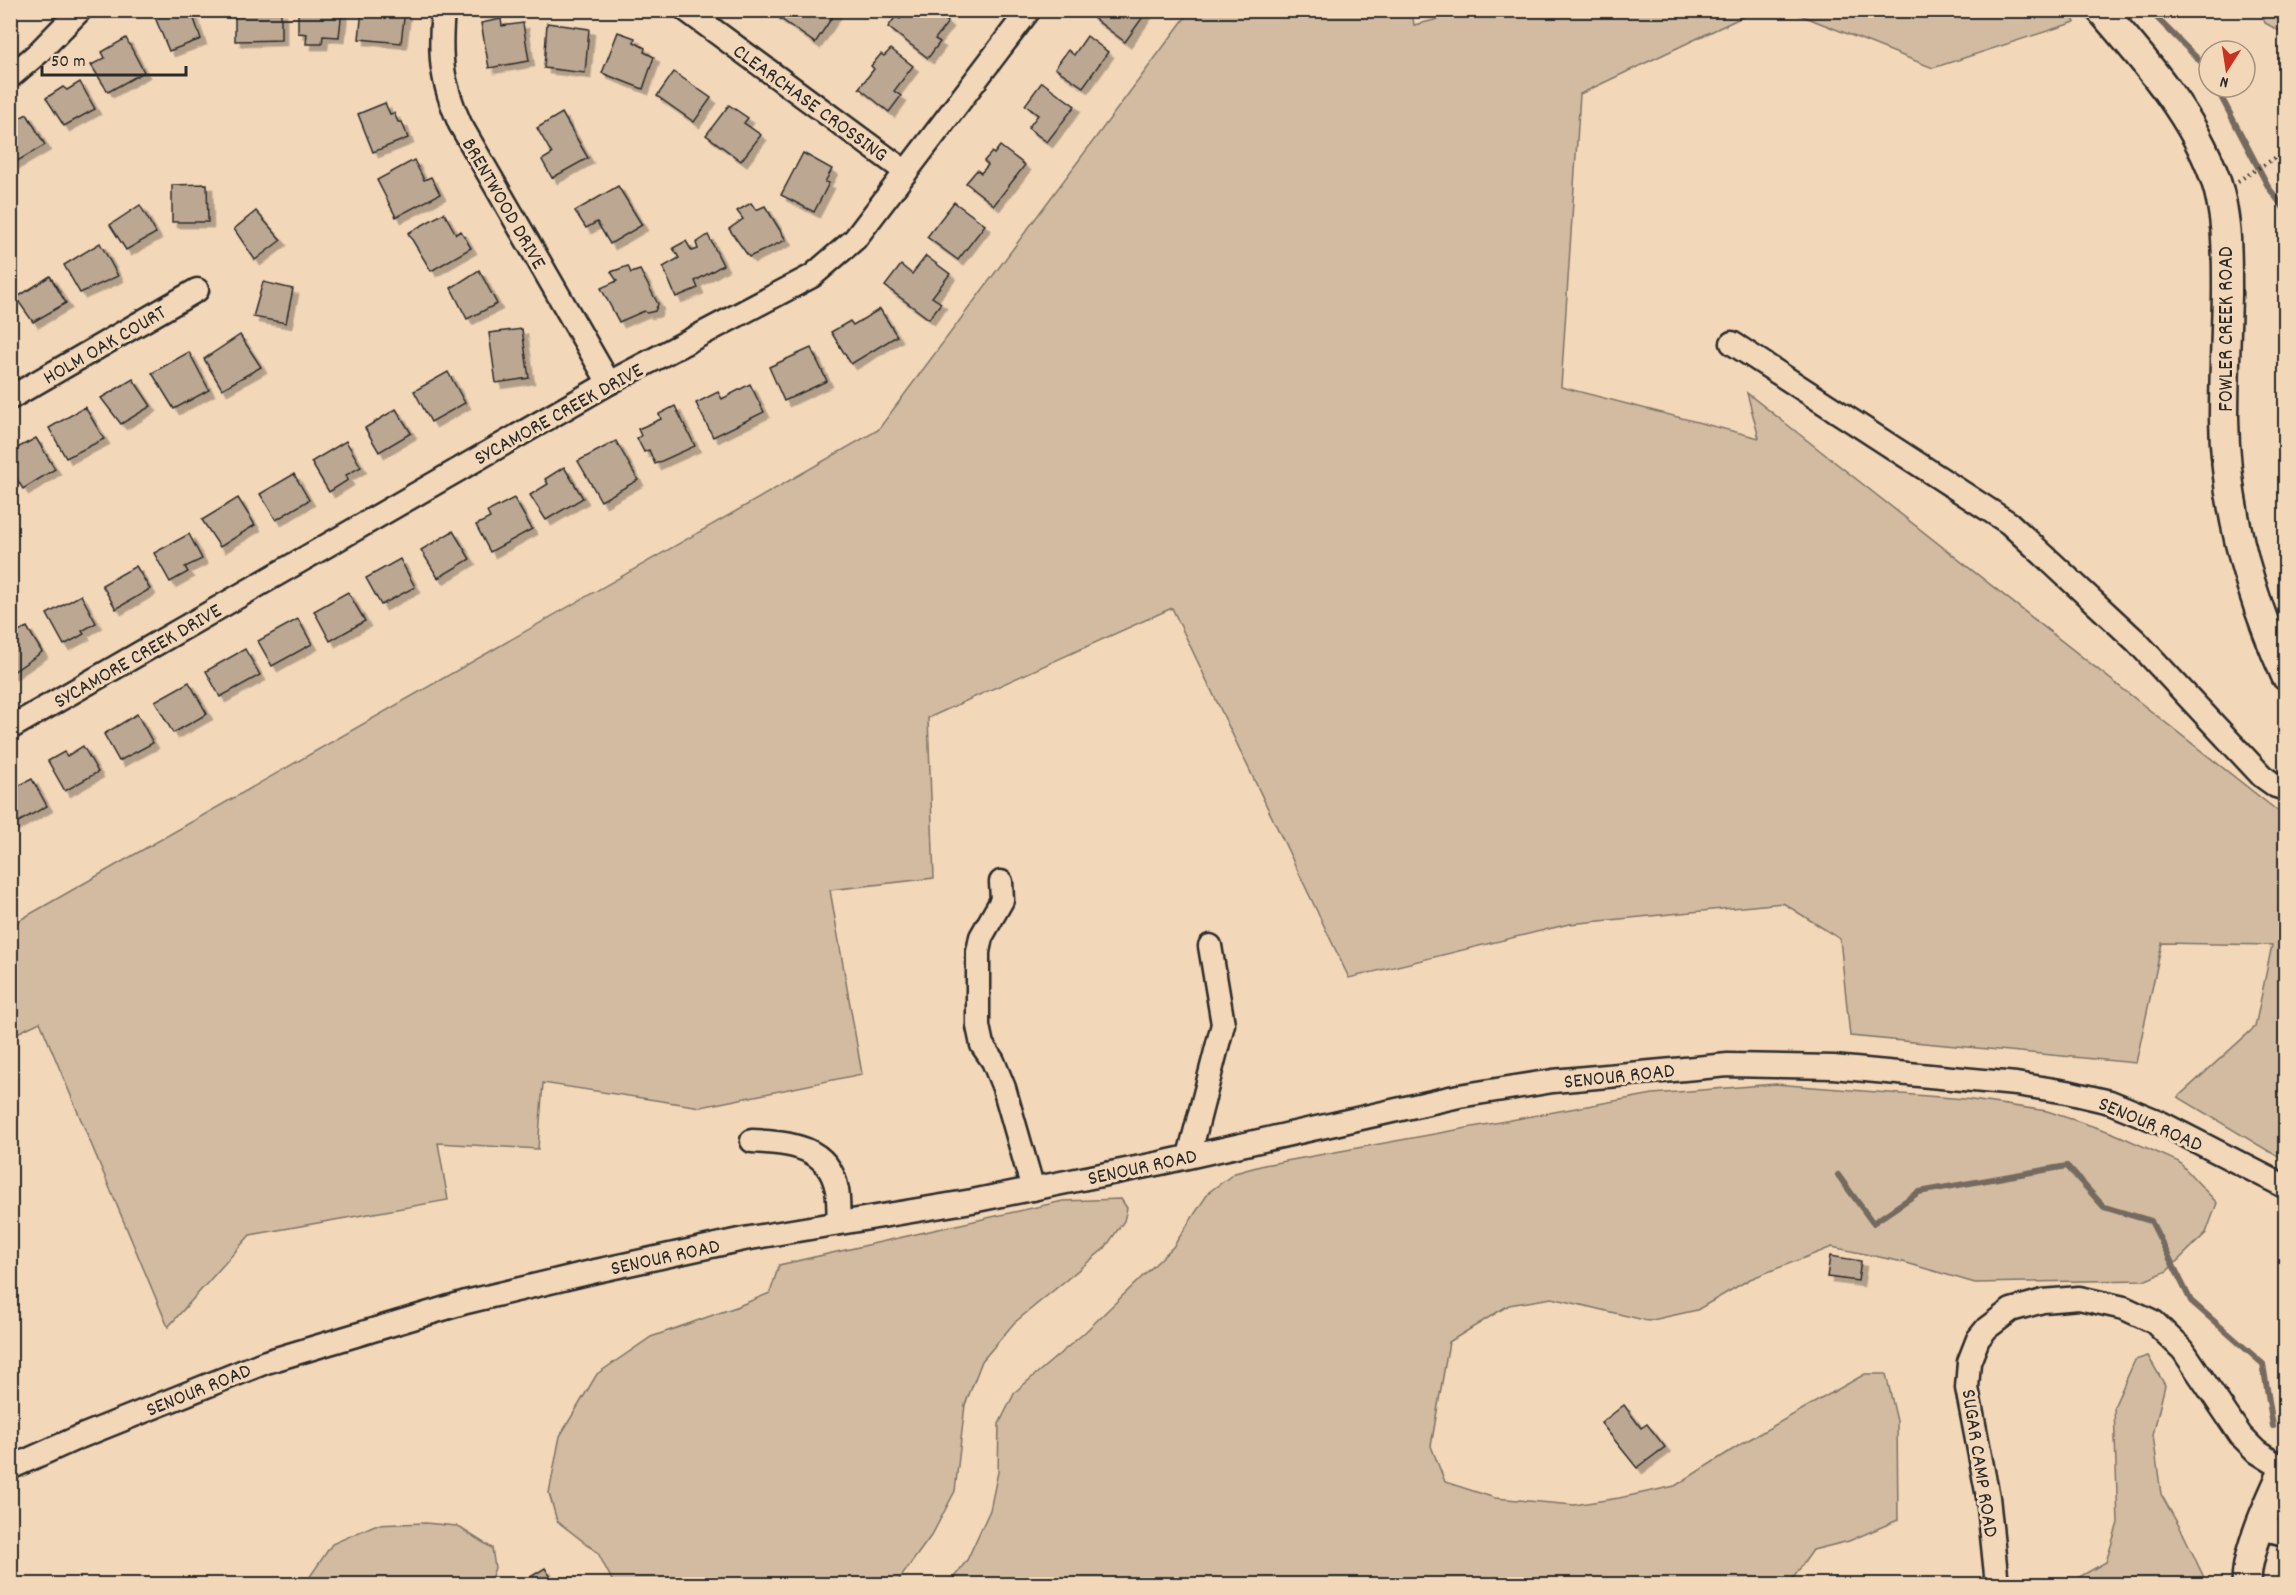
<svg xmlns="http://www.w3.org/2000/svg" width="2296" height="1595" viewBox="0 0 2296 1595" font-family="Dekko,sans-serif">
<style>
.green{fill:#d2bba1;stroke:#7e7366;stroke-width:1.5}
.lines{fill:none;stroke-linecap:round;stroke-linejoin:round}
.stream{stroke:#756b5f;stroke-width:6}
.building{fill:#bba792;stroke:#2b2b2b;stroke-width:1.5;filter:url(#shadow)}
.minor-casing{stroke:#2b2b2b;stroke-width:27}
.major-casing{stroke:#2b2b2b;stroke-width:33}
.path{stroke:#2b2b2b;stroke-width:4;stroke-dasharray:1.5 4.5;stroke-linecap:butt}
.minor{stroke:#f3d7b9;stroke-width:22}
.major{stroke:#f3d7b9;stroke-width:28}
.labels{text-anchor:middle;stroke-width:6;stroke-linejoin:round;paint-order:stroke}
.street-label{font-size:21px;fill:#2b2b2b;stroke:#f3d7b9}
</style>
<defs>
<filter id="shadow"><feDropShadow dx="5.5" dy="5.5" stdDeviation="0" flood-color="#0004"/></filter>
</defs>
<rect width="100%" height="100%" fill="#f3d7b9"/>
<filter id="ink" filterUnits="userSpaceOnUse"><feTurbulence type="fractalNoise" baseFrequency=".0167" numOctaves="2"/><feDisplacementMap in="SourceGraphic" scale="12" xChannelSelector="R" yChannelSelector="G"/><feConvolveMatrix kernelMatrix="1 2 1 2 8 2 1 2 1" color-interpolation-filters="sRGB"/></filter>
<g filter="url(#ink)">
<!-- green -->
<g class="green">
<polygon points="2068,10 2075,22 1933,68 1790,11"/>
<polygon points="1471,11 1755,11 1580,94 1561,387 1759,438 1747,393 2279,812 2285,812 2285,1161 2178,1097 2255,1027 2272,945 2162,943 2136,1063 1850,1036 1840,939 1783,903 1569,924 1349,978 1172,608 928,718 934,878 830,890 862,1074 701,1107 543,1083 538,1149 438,1143 448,1200 250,1235 168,1327 40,1022 11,1036 11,925 878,430 1190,11 1412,11 1414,25"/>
<polygon points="2261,11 2285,11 2285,34 2265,23"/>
<polygon points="1775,1084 1965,1099 2047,1111 2113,1133 2179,1162 2217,1203 2206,1233 2167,1271 2146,1280 1975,1283 1903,1262 1832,1247 1750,1279 1697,1310 1648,1321 1552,1298 1509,1305 1449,1342 1431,1446 1445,1482 1495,1498 1574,1505 1619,1498 1675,1486 1743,1443 1865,1374 1886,1374 1897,1421 1898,1520 1849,1541 1813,1550 1789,1584 949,1584 967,1560 990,1510 998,1472 999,1424 1015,1392 1083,1334 1173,1247 1209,1192 1235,1173 1264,1165 1653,1094"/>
<polygon points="1121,1199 1127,1208 1124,1221 1105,1248 1014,1323 982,1361 965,1405 955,1491 933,1533 896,1584 614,1584 598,1553 557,1521 549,1493 560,1436 597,1374 651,1337 736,1307 770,1293 779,1265 1063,1201"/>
<polygon points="2148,1356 2165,1385 2153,1435 2161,1494 2183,1533 2207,1584 2067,1584 2106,1562 2118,1523 2114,1407 2135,1360"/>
<polygon points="425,1523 457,1526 492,1548 495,1568 489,1584 305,1584 332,1544 375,1525"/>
</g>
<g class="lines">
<!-- stream -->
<g class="stream">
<polyline points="2149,10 2205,66 2209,74"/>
<polyline points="2216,87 2269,188 2286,211"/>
<polyline points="2286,393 2282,425 2286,462"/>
<polyline points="1838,1175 1873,1223 1919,1192 2067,1166 2104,1207 2151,1221 2191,1301 2263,1364 2273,1426"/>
</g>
</g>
<!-- building -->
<g class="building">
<polygon points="167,10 191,10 201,39 169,51 154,15"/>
<polygon points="235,10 281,10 281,40 235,41"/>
<polygon points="298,10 342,10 339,37 323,36 322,44 306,44 307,34 298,33"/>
<polygon points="362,10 405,10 401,43 359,39"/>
<polygon points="777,10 837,10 815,43 774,14"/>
<polygon points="906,10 933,10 948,22 935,39 940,42 928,58 888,27 896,16 900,19"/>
<polygon points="1097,10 1148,10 1125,42 1092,17"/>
<polygon points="501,19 502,26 523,23 529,61 489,68 481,23"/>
<polygon points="547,23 589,29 585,73 544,68"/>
<polygon points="618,32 635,38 634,42 645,48 644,52 654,57 643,89 602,73"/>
<polygon points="1087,36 1108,52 1083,87 1055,68 1068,50 1074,55"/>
<polygon points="126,38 144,72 108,92 91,65 105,58 102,52"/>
<polygon points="891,49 913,66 894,91 901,96 889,112 859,88 874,69 871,66 881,54 884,56"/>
<polygon points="674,72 711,98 694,122 657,96"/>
<polygon points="80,82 95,109 64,126 46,98 63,87 67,90"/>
<polygon points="1042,82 1075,106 1047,142 1028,128 1038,115 1025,105"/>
<polygon points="385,103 390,114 394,113 398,122 402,122 408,138 373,152 358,114"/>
<polygon points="729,105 748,118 744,123 761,135 741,161 706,135"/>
<polygon points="562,113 588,158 552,178 542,160 552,154 537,128"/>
<polygon points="27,114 45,145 14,163 10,156 10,123"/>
<polygon points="1000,146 1025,165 994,205 966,183 977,170 981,173 988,165 984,161 992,152 994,154"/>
<polygon points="803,153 832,169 825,182 829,183 814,212 781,195"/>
<polygon points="414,160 424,180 431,177 440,194 396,217 377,180"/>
<polygon points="207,184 208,222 172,222 172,185"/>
<polygon points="618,186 642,225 610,244 597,222 586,228 575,211"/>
<polygon points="954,202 985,225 958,260 927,237"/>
<polygon points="751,203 756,210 765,206 786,240 749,257 729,229 743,219 737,211"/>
<polygon points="140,205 156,233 126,250 110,225"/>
<polygon points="256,211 281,240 255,260 234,229"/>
<polygon points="444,213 456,234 461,231 471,248 431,271 408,233"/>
<polygon points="708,235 723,265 695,281 698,288 676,297 663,267 679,258 673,248 686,241 692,251 698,249 696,243"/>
<polygon points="100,243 118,276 80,293 64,265"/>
<polygon points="926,256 950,274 932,297 941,303 929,319 885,286 901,265 912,274"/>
<polygon points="628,266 631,273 640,270 658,304 655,311 647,313 644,311 619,322 601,288 617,281 611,272"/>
<polygon points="479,270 497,304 467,319 451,288"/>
<polygon points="50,276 66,303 33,322 16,298"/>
<polygon points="263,282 293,289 286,323 253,317"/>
<polygon points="880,309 897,336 851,364 831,332 850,321 853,325"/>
<polygon points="522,329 529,378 496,383 489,333"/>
<polygon points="240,335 261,367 222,389 204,359"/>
<polygon points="811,348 827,381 784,401 769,367"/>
<polygon points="189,352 209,390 174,409 152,373"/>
<polygon points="448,372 465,403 431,422 414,391"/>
<polygon points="133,379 151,406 121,424 101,398"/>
<polygon points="750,384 764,412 713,437 696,403 718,392 722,399"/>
<polygon points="675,406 695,446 655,464 649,450 644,452 637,438 641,436 638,429 661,419 659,414"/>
<polygon points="85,407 104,439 66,458 49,428"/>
<polygon points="396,409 411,433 379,452 365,428"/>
<polygon points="36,438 55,469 23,489 10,468 10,452"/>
<polygon points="346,441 361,467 346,475 348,480 329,492 311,462"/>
<polygon points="616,441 638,480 601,501 578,461"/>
<polygon points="564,467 583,498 546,520 530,495 548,484 545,479"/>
<polygon points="294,474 309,500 276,520 260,494"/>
<polygon points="238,498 255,525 220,547 202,520"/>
<polygon points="514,498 532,529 490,552 476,525 490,518 487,512"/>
<polygon points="453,531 470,559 438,578 421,550"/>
<polygon points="189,534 202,559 185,567 188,572 170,582 154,553"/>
<polygon points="400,559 415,587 381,605 366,578"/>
<polygon points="136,566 150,589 116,609 102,585"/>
<polygon points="348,592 365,621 330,641 314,611"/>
<polygon points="81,595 96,623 82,631 84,634 64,645 47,614"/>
<polygon points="298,619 312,644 272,666 258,641"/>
<polygon points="27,627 42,652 10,674 10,637"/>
<polygon points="245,649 260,675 220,697 206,671"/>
<polygon points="189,682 207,714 173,733 155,701"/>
<polygon points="137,714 153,743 119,761 104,734"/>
<polygon points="83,746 98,772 65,791 48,761 64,752 67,756"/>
<polygon points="32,779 47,806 13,825 10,819 10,790"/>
<polygon points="1830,1256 1861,1261 1858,1281 1827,1277"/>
<polygon points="1624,1405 1641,1428 1647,1424 1665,1447 1637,1468 1601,1423"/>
<polygon points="545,1568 555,1584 519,1584"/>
</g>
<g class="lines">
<!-- minor casing -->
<g class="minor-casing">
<g id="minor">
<path d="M443,10c-4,47 -2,71 17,114l149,259"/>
<polyline points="686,10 906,172"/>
<polyline points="10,77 37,54 80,10"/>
<polyline points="1732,343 2009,523 2136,641 2262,776 2276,786 2286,789"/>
<polyline points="10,398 197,290"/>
<polyline points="10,728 609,383 812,276 855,239 1029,10"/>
<polyline points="1001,882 1002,900 981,937 978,952 978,1026 982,1045 993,1061 1004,1088 1033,1189"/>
<path d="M752,1141c38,2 77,5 85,49 2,11 1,23 2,33"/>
<polyline points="1189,1156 1223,1024 1210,946"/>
<polyline points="10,1468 77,1438 266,1362 466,1302 596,1271 744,1239 972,1201 1161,1163 1459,1096 1553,1081 1728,1065 1833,1067 2016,1084 2067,1092 2110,1102 2159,1122 2286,1187"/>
<polyline points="2260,1528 2286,1534"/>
<polyline points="1997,1584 1988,1497 1967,1388 1969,1362 1978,1339 1987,1328 2011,1310 2043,1301 2079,1298 2124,1308 2154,1322 2183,1350 2241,1436 2257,1452 2284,1469"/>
</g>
</g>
<!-- major casing -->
<g class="major-casing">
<g id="major">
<path d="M2101,10c44,51 92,105 114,168 13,38 12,78 12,117 -1,41 -3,82 -3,123 1,90 25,176 62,258"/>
<path d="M2247,1584c-3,-29 26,-90 39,-118"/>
</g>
</g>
<!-- path -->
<polyline class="path" points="2238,181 2286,151"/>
<!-- minor -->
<use href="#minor" class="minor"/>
<!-- major -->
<use href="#major" class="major"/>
</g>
</g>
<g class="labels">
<!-- street labels -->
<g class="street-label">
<text transform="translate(811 102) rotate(36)" y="7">CLEARCHASE CROSSING</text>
<text transform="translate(505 203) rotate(60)" y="7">BRENTWOOD DRIVE</text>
<text transform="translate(2225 329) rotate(-90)" y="7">FOWLER CREEK ROAD</text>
<text transform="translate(104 344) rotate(-30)" y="7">HOLM OAK COURT</text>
<text transform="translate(558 413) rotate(-29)" y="7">SYCAMORE CREEK DRIVE</text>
<text transform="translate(137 655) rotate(-30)" y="7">SYCAMORE CREEK DRIVE</text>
<text transform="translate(1619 1075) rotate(-6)" y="7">SENOUR ROAD</text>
<text transform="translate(2151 1123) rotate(23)" y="7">SENOUR ROAD</text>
<text transform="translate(1142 1166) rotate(-12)" y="7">SENOUR ROAD</text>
<text transform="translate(665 1256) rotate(-12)" y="7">SENOUR ROAD</text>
<text transform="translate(198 1389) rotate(-22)" y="7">SENOUR ROAD</text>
<text transform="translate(1981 1463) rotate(81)" y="7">SUGAR CAMP ROAD</text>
</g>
</g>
<!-- margin -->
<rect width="2296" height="1595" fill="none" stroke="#f3d7b9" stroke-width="36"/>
<rect x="18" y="18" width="2260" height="1559" fill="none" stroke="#2b2b2b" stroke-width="2" filter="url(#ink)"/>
<!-- north arrow -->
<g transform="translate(2227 69) rotate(192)"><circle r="28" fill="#f3d7b9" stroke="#a39280" stroke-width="1.5"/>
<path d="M0-4.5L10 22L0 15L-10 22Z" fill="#c8321e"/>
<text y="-9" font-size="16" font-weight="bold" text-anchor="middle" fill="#2b2b2b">N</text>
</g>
<!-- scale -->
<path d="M42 66v9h144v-9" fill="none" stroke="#2b2b2b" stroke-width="3"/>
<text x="51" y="66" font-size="18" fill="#2b2b2b" stroke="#f3d7b9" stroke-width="4.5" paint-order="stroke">50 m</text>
</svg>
